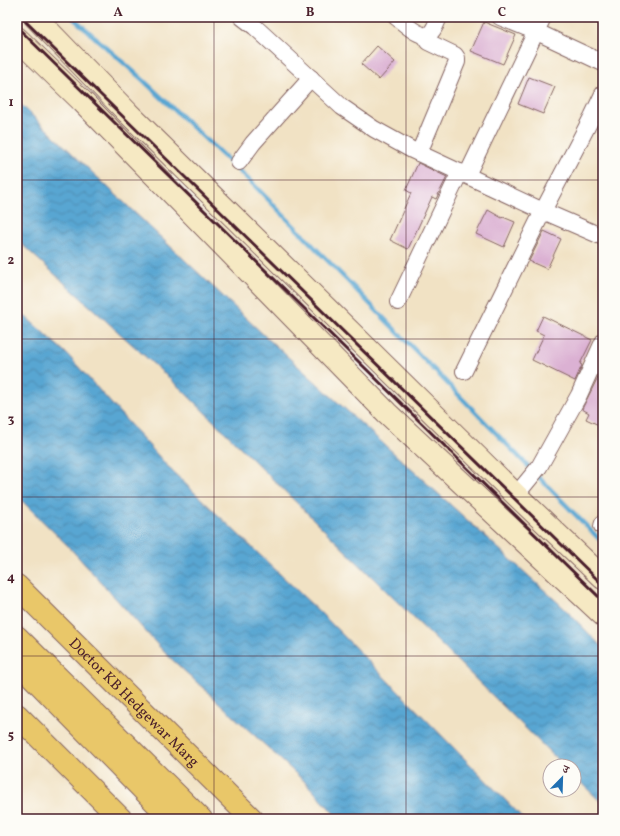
<svg xmlns="http://www.w3.org/2000/svg" width="620" height="836" viewBox="0 0 620 836" font-family="Vollkorn,'Noto Serif Devanagari',serif">
<style>
.water{fill:url(#water-waves);stroke:#52627e}
.lines{fill:none;stroke-linecap:round;stroke-linejoin:round}
.stream{stroke:#59a6d2;stroke-width:4.5}
.building{fill:#dbb1d3}
.minor-casing{stroke:#846361;stroke-width:18}
.secondary-casing{stroke:#846361;stroke-width:24}
.trunk-casing{stroke:#846361;stroke-width:24}
.minor{stroke:#fff;stroke-width:16}
.secondary{stroke:#f6e9c3;stroke-width:22}
.trunk{stroke:#e9c769;stroke-width:22}
.rail{stroke:#4a1f2b;stroke-width:3}
.grid{fill:none;stroke:#4a1f2b;stroke-width:1;stroke-opacity:0.55}
.labels{text-anchor:middle;stroke-width:3.5;stroke-linejoin:round;paint-order:stroke}
.street-label{font-size:15px;fill:#4a1f2b;stroke:#fdfcf7}
.neatline{fill:none;stroke:#4a1f2b;stroke-width:1.5}
.grid-label{font-size:13px;text-anchor:middle;font-weight:bold;fill:#4a1f2b}
</style>
<defs>
<pattern id="water-waves" width="16" height="10" patternUnits="userSpaceOnUse"><rect width="16" height="10" fill="#59a6d2"/><path d="M0 5q4-4 8 0t8 0" fill="none" stroke="#4c87ab"/></pattern>
</defs>
<rect width="100%" height="100%" fill="#fdfcf7"/>
<filter id="ink" filterUnits="userSpaceOnUse"><feTurbulence type="fractalNoise" baseFrequency=".025" numOctaves="2"/><feDisplacementMap in="SourceGraphic" scale="8" xChannelSelector="R" yChannelSelector="G"/><feConvolveMatrix kernelMatrix="1 2 1 2 8 2 1 2 1" color-interpolation-filters="sRGB"/></filter>
<filter id="wash" filterUnits="userSpaceOnUse"><feTurbulence type="fractalNoise" baseFrequency=".012" numOctaves="4" result="noise"/><feDisplacementMap in="SourceGraphic" scale="16" xChannelSelector="R" yChannelSelector="G"/><feGaussianBlur stdDeviation="0.9" result="paint"/><feColorMatrix in="noise" values="0 0 0 0 0 0 0 0 0 0 0 0 0 0 0 0 0 1.4 0 .05"/><feComposite in="paint" operator="in"/></filter>
<g filter="url(#wash)">
<rect width="100%" height="100%" fill="#f1e2c4"/>
<!-- water -->
<g class="water">
<polygon points="17,101 265,336 564,608 603,648 603,804 574,776 574,766 564,766 181,389 17,240"/>
<polygon points="17,309 66,353 172,471 325,617 524,819 339,819 305,782 165,653 69,547 17,496"/>
</g>
<g class="lines">
<!-- stream -->
<polyline class="stream" points="72,17 143,80 253,184 603,543"/>
</g>
<g id="blocks">
<!-- building -->
<g class="building">
<polygon points="484,22 516,35 503,64 471,51"/>
<polygon points="377,46 395,62 379,80 361,64"/>
<polygon points="529,77 555,87 543,114 518,104"/>
<polygon points="418,163 447,177 436,199 432,197 408,249 390,240 411,193 406,190"/>
<polygon points="488,210 502,218 503,217 515,222 504,247 476,234"/>
<polygon points="544,231 561,239 547,269 529,261"/>
<polygon points="543,316 592,340 580,364 582,365 575,381 532,360 544,335 536,331"/>
<polygon points="598,377 603,379 603,427 586,419 589,413 582,409"/>
</g>
</g>
</g>
<g filter="url(#ink)">
<use href="#blocks" fill-opacity="0" stroke="#846361" stroke-width="1"/>
<g class="lines">
<!-- minor casing -->
<g class="minor-casing">
<g id="minor">
<polyline points="242,17 255,27 342,107 374,129 412,150 543,211 603,237"/>
<path d="M396,17c7,5 25,23 33,17 5,-3 8,-12 10,-17"/>
<polyline points="500,17 537,32 603,63"/>
<polyline points="419,153 457,62 457,58 455,55 428,42 424,36"/>
<polyline points="239,162 253,143 311,78"/>
<polyline points="467,175 543,17"/>
<polyline points="398,302 460,172"/>
<polyline points="464,371 543,211 592,117 603,94"/>
<polyline points="516,495 539,467 579,395 603,342"/>
<polyline points="602,526 603,523"/>
</g>
</g>
<!-- secondary casing -->
<g class="secondary-casing">
<g id="secondary">
<polyline points="35,17 128,113 516,495 603,578"/>
<polyline points="17,38 83,102 387,413 603,615"/>
</g>
</g>
<!-- trunk casing -->
<g class="trunk-casing">
<g id="trunk">
<path id="s1" d="M17,586l235,233"/>
<polyline points="17,637 201,819"/>
<polyline points="17,661 172,819"/>
<polyline points="17,715 121,819"/>
</g>
</g>
<!-- minor -->
<use href="#minor" class="minor"/>
<!-- secondary -->
<use href="#secondary" class="secondary"/>
<!-- trunk -->
<use href="#trunk" class="trunk"/>
<!-- rail -->
<g class="rail">
<polyline points="21,17 603,585"/>
<polyline points="17,27 603,601"/>
</g>
</g>
</g>
<!-- grid -->
<path class="grid" d="M214,17v802M406,17v802M17,180h586M17,339h586M17,497h586M17,656h586"/>
<g class="labels">
<!-- street labels -->
<g class="street-label">
<text dy="5" stroke="none"><textPath href="#s1" startOffset="165">Doctor KB Hedgewar Marg</textPath></text>
</g>
</g>
<!-- margin -->
<rect width="620" height="836" fill="none" stroke="#fdfcf7" stroke-width="44"/>
<!-- north arrow -->
<g transform="translate(562 778) rotate(23)"><circle r="19" fill="#fdfcf7" stroke="#b5a4a5"/>
<path d="M0-3L7 15L0 10L-7 15Z" fill="#1f6fb2"/>
<text y="-6" font-size="11" font-weight="bold" text-anchor="middle" fill="#4a1f2b">उ</text>
</g>
<rect x="22" y="22" width="576" height="792" class="neatline"/>
<g class="grid-label">
<text x="118" y="16">A</text>
<text x="310" y="16">B</text>
<text x="502" y="16">C</text>
<text x="11" y="106">1</text>
<text x="11" y="264">2</text>
<text x="11" y="423">3</text>
<text x="11" y="581">4</text>
<text x="11" y="739">5</text>
</g>
</svg>
